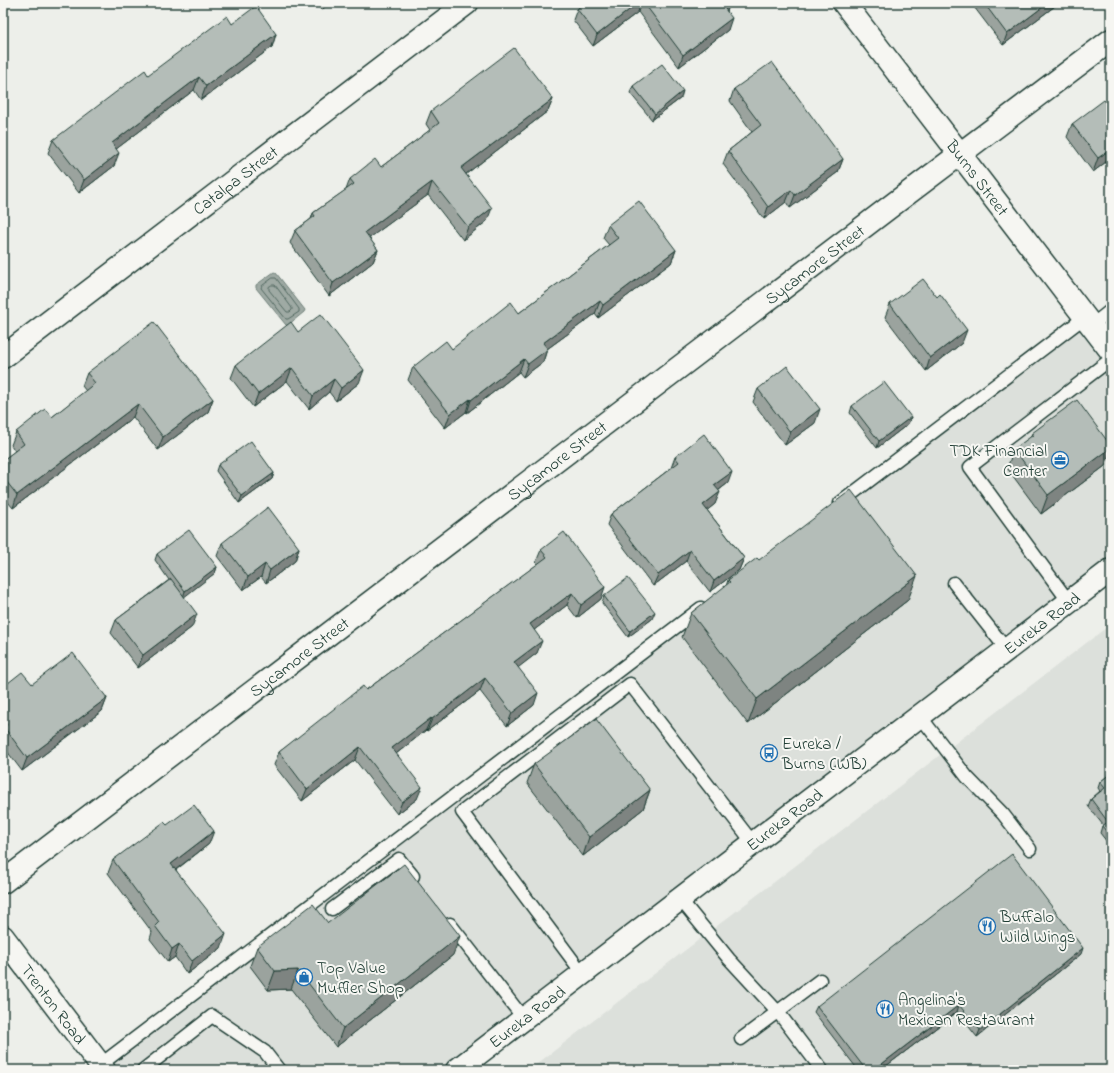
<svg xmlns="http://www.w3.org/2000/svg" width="1114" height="1073" viewBox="0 0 1114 1073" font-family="'Indie Flower',sans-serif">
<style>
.built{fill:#dce0db}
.water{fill:#9faaa4;stroke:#6c7e77}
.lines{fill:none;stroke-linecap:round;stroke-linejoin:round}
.shore{stroke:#526961;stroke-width:1}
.service-casing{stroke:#1f3d34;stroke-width:15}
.minor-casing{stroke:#1f3d34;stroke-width:25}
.tertiary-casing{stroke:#1f3d34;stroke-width:25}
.secondary-casing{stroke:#1f3d34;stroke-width:25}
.service{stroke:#f6f6f2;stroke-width:12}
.minor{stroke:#f6f6f2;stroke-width:22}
.tertiary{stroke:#f6f6f2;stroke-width:22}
.secondary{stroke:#f6f6f2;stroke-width:22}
.wall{fill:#9ba39e;stroke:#1f3d34}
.shaded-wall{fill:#7e8481;stroke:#1f3d34}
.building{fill:#b4bdb8;stroke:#1f3d34}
.labels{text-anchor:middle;stroke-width:4;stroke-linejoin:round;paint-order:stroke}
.street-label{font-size:17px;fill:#1f3d34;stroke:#f6f6f2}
.poi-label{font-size:17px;fill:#1f3d34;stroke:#f6f6f2;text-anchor:start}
</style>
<rect width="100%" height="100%" fill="#edefea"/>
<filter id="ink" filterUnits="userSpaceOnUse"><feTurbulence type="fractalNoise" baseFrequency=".025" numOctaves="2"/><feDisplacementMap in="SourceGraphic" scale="8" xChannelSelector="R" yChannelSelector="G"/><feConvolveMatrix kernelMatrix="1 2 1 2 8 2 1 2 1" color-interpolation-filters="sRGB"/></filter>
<g filter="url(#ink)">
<!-- built -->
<g class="built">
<polygon points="1111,310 1111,570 457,1070 94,1070 1085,317"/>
<polygon points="1111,624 1111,1070 529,1070"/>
</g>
<!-- water -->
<polygon class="water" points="274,272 276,273 305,310 304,312 288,325 286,325 256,288 256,285"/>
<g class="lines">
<!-- shore -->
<g class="shore">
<polygon points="273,278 276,278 299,309 299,312 288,319 286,319 261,288 262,286"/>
<polygon points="272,285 275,285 292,308 292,310 290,312 287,312 269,290 269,287"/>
</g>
<!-- service casing -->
<g class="service-casing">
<g id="service">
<polyline points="1091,326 1111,310"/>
<polyline points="840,503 1085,317"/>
<polyline points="954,583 1007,650"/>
<polyline points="1069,602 970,467 1111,359"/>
<polyline points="920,716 967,777 1003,814 1030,849"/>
<polyline points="680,899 729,959 778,1012 822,1070"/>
<polyline points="332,909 399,859 413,876"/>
<polyline points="450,924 524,1019"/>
<polyline points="583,974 462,812 630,684 753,843"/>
<polyline points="741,1039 820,980"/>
<polyline points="100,1065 701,608"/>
<polyline points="143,1070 212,1016 265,1052 279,1070"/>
</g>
</g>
<!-- minor casing -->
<g class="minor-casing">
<g id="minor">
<path id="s1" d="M844,3l267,348"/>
<path id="s2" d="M3,357l464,-354"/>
<path id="s3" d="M3,882l892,-679 216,-163"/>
</g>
</g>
<!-- tertiary casing -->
<g class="tertiary-casing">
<g id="tertiary">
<path id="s4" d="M3,937l101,133"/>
</g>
</g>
<!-- secondary casing -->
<g class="secondary-casing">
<g id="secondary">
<path id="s5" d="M457,1070l223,-171 431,-329"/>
</g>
</g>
<!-- service -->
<use href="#service" class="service"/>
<!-- minor -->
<use href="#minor" class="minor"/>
<!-- tertiary -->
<use href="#tertiary" class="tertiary"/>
<!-- secondary -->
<use href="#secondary" class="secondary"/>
</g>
<!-- wall -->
<g class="wall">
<polygon points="316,3 330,3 321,10"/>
<polygon points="584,3 727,3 728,30 679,67 638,12 593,46 573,20 577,9"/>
<polygon points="971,3 1059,3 1003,45"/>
<polygon points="232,24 276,34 272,47 201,100 194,90 116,149 114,166 79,193 48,153 53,140"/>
<polygon points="633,86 681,98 652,120 630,93"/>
<polygon points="734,89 843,159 838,172 790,208 786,202 764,219 723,164 728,151 752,132 730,101"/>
<polygon points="553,99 548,111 466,174 487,221 463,240 428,195 369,238 378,250 373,262 329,296 290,243 295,231 311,219 313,213 346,190 350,179 381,167 430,130 426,124 431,111"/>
<polygon points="1111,108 1111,158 1093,172 1067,137 1072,124"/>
<polygon points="608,225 676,250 671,263 598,318 595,314 547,349 543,362 523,377 519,372 467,413 466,412 445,428 408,380 413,367 452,349 519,313 609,245 603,238"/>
<polygon points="937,297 962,343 926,371 885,317 890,304"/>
<polygon points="298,332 359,383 336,401 329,392 309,409 287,381 253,407 231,378 236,365"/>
<polygon points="87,373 213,399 208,412 158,450 133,417 13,508 3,496 3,460 15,451 11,445 16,432 52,417 86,391 82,386"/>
<polygon points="758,389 815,423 785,445 753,402"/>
<polygon points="852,406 911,417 908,424 877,448 850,413"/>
<polygon points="1032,433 1105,466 1041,514 1007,468 1014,449 1030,438"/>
<polygon points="675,457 728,483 718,491 715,504 707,510 744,558 739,570 710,592 686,561 653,586 607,525 611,514 671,468"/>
<polygon points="218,465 274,473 272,479 239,503 216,471"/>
<polygon points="222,543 299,548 295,561 266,583 261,577 243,590 217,556"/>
<polygon points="541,550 601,599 577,618 567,605 534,630 537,653 518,667 534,705 507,726 480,691 427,731 426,730 396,754 417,799 397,814 355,760 302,801 274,765 279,752 366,690 538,564 536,562"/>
<polygon points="157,554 217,567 215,573 184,596 192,627 138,668 111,633 116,620 169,580 155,560"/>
<polygon points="759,560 908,600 748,724 682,637 691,613 726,586 728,580"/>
<polygon points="604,596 652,619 628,637 602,603"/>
<polygon points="32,684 107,698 102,711 22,771 3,746 3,687"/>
<polygon points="534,764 650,790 643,809 583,856 527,783"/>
<polygon points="1111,773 1111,847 1100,833 1102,826 1103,825 1088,806 1091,799 1100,791 1098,788 1100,782"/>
<polygon points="167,825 209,844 176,870 221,948 187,974 175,957 168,962 150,939 152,932 108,873 113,860"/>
<polygon points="328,923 453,955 336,1047 291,989 268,990 250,966 257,947"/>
<polygon points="1081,954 977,1037 957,1012 881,1070 858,1070 814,1012 817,1006"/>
</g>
<!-- shaded-wall -->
<g class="shaded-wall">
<polygon points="324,3 330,3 321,10"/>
<polygon points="638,3 641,3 638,12 593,46 597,35"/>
<polygon points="1048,3 1059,3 1003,45 1007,34"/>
<polygon points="729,6 725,17 725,9"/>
<polygon points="732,18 728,30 679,67 683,55"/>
<polygon points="276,34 272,47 201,100 206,86"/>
<polygon points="199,77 194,90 107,156 112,143"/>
<polygon points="683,91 681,98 652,120 655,114"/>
<polygon points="553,99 548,111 457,181 461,168"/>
<polygon points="1111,149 1111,158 1093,172 1098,158"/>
<polygon points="119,153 114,166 79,193 84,180"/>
<polygon points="843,159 838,172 790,208 795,195"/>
<polygon points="432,182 428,195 360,245 365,232"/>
<polygon points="791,190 786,202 764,219 768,207"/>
<polygon points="492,208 487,221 463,240 468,227"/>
<polygon points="378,250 373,262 329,296 333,283"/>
<polygon points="676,250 671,263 598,318 603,305"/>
<polygon points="600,301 595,314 547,349 543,362 523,377 528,364 543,343"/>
<polygon points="967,330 962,343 926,371 930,358"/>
<polygon points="524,359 519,372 467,413 471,400"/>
<polygon points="292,368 287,381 253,407 258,394"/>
<polygon points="364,370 359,383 336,401 341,388"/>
<polygon points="334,379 329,392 309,409 313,396"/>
<polygon points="213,399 208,412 158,450 163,437"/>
<polygon points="470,399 466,412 445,428 450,414"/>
<polygon points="138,404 133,417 13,508 17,495"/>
<polygon points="820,409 815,423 785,445 790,432"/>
<polygon points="911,417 908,424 877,448 879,441"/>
<polygon points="1111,448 1111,450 1105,466 1041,514 1048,495"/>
<polygon points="732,472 728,483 710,497 714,485"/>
<polygon points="274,473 272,479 239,503 242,496"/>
<polygon points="720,492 715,504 699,517 703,505"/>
<polygon points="299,548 295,561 266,583 270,570"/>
<polygon points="690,550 686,561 653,586 658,575"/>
<polygon points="744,558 739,570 710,592 714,581"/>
<polygon points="265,564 261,577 243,590 248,577"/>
<polygon points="217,567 215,573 183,598 185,591"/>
<polygon points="917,576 908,600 748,724 757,699"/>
<polygon points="605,587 601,599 577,618 581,605"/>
<polygon points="572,593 567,605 525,637 530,624"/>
<polygon points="655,612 652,619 628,637 630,631"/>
<polygon points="197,614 192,627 138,668 143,655"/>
<polygon points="542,641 537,653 510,674 514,662"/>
<polygon points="485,678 480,691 427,731 432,719"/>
<polygon points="538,693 534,705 507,726 512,713"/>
<polygon points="107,698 102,711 22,771 27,758"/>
<polygon points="431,718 426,730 387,761 392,748"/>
<polygon points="360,747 355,760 302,801 307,789"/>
<polygon points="422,787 417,799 397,814 402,802"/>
<polygon points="650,790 643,809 583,856 589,837"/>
<polygon points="214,831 209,844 166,877 171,864"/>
<polygon points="226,934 221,948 187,974 192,961"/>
<polygon points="460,936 453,955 336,1047 343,1028"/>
<polygon points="179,944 175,957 168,962 172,949"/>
<polygon points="1083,948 1081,954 977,1037 980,1030"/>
<polygon points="298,970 291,989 268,990 275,971"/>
<polygon points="959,1005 957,1012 881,1070 874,1070"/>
</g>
<!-- building -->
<g class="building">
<polygon points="584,3 638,3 597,35 577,9"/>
<polygon points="644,3 727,3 729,6 725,9 732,18 683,55"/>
<polygon points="984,3 1048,3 1007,34"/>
<polygon points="256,6 276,34 206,86 199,77 112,143 119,153 84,180 53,140 145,70 148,75 227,16 232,24"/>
<polygon points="514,48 553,99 461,168 492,208 468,227 432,182 365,232 378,250 333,283 295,231 315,216 313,213 354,184 350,179 375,159 381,167 439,123 431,111"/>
<polygon points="772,62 843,159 795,195 791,190 768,207 728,151 761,125 734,89"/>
<polygon points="662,64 683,91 655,114 633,86"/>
<polygon points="1104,100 1111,108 1111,149 1098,158 1072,124"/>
<polygon points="639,201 676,250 603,305 600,301 543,343 548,349 528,364 524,359 471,400 470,399 450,414 413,367 446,341 452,349 511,302 519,313 618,238 608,225"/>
<polygon points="923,279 937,297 940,294 967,330 930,358 890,304"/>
<polygon points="321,314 364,370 341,388 334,379 313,396 292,368 258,394 236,365 291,322 298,332"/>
<polygon points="154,322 213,399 163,437 138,404 17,495 3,477 3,460 24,444 16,432 45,409 52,417 95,383 87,373"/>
<polygon points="787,366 820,409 790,432 758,389"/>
<polygon points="884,382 911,417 879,441 852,406"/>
<polygon points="1077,400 1111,446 1111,448 1048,495 1014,449 1033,435 1032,433"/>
<polygon points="704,434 732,472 714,485 720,492 703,505 744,558 714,581 690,550 658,575 611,514 679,462 675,457"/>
<polygon points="251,441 274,473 242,496 218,465"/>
<polygon points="851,490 917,576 757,699 691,613 730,582 728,580 757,558 759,560"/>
<polygon points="268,507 299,548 270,570 265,564 248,577 222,543"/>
<polygon points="189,530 217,567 185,591 157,554"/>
<polygon points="564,532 605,587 581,605 572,593 530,624 542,641 514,662 538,693 512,713 485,678 432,719 431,718 392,748 422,787 402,802 360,747 307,789 279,752 363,686 366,690 547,557 541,550"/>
<polygon points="628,578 655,612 630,631 604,596"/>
<polygon points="171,579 197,614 143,655 116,620"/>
<polygon points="73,653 107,698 27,758 4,727 7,725 3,719 3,687 22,672 32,684"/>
<polygon points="596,719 650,790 589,837 534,764"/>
<polygon points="1111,773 1111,837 1102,826 1108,822 1091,799 1105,788 1100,782"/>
<polygon points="194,805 214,831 171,864 226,934 192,961 179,944 172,949 155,926 159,922 113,860 164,822 167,825"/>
<polygon points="1012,854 1083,948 980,1030 959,1005 874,1070 866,1070 817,1006"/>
<polygon points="404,864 460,936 343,1028 298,970 275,971 257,947 313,904 328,923"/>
</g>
</g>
<!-- icons -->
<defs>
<g id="office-ring" transform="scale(0.9)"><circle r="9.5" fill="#f6f6f2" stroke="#1f6fb2" stroke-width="1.5"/><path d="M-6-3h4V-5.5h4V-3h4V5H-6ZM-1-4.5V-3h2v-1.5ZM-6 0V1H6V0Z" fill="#1f6fb2"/></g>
<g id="bus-ring" transform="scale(0.9)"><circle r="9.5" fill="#f6f6f2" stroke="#1f6fb2" stroke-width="1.5"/><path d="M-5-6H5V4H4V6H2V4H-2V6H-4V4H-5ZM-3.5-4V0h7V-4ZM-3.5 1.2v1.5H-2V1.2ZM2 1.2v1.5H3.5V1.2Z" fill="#1f6fb2"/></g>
<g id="restaurant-ring" transform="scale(0.9)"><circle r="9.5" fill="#f6f6f2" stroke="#1f6fb2" stroke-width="1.5"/><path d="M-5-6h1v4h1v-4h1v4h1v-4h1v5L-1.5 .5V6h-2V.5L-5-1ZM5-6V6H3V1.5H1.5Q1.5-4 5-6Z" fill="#1f6fb2"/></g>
<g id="shop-ring" transform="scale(0.9)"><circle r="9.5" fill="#f6f6f2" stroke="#1f6fb2" stroke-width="1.5"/><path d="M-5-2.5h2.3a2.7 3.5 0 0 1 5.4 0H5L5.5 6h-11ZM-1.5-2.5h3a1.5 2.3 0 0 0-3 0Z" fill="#1f6fb2"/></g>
</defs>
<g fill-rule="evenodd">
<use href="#office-ring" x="1060" y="460"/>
<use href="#bus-ring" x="769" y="753"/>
<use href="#restaurant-ring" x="987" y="926"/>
<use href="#shop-ring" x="304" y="977"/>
<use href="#restaurant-ring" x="885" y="1009"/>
</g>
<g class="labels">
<!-- street labels -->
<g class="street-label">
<text dy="6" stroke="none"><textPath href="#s1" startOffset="220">Burns Street</textPath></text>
<text dy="6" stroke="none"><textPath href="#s2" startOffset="292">Catalpa Street</textPath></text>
<text dy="6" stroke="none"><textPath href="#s3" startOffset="1020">Sycamore Street</textPath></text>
<text dy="6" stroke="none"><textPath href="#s3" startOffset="696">Sycamore Street</textPath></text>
<text dy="6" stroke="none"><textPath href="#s5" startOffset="736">Eureka Road</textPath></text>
<text dy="6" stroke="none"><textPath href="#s3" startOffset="372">Sycamore Street</textPath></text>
<text dy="6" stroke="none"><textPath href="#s5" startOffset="412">Eureka Road</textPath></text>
<text dy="6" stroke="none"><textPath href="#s4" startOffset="84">Trenton Road</textPath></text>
<text dy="6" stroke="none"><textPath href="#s5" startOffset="88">Eureka Road</textPath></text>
</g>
<!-- poi labels -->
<g class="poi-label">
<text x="1047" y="456" text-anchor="end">TDK Financial<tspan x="1047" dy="20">Center</tspan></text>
<text x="782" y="749">Eureka /<tspan x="782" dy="20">Burns (WB)</tspan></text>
<text x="1000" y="922">Buffalo<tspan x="1000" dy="20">Wild Wings</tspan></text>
<text x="317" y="973">Top Value<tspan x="317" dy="20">Muffler Shop</tspan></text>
<text x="898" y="1005">Angelina's<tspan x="898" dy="20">Mexican Restaurant</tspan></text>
</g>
</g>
<!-- margin -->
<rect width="1114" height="1073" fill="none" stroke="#f6f6f2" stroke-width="16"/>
<rect x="8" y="8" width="1098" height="1057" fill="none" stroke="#1f3d34" stroke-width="1.5" filter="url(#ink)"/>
</svg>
